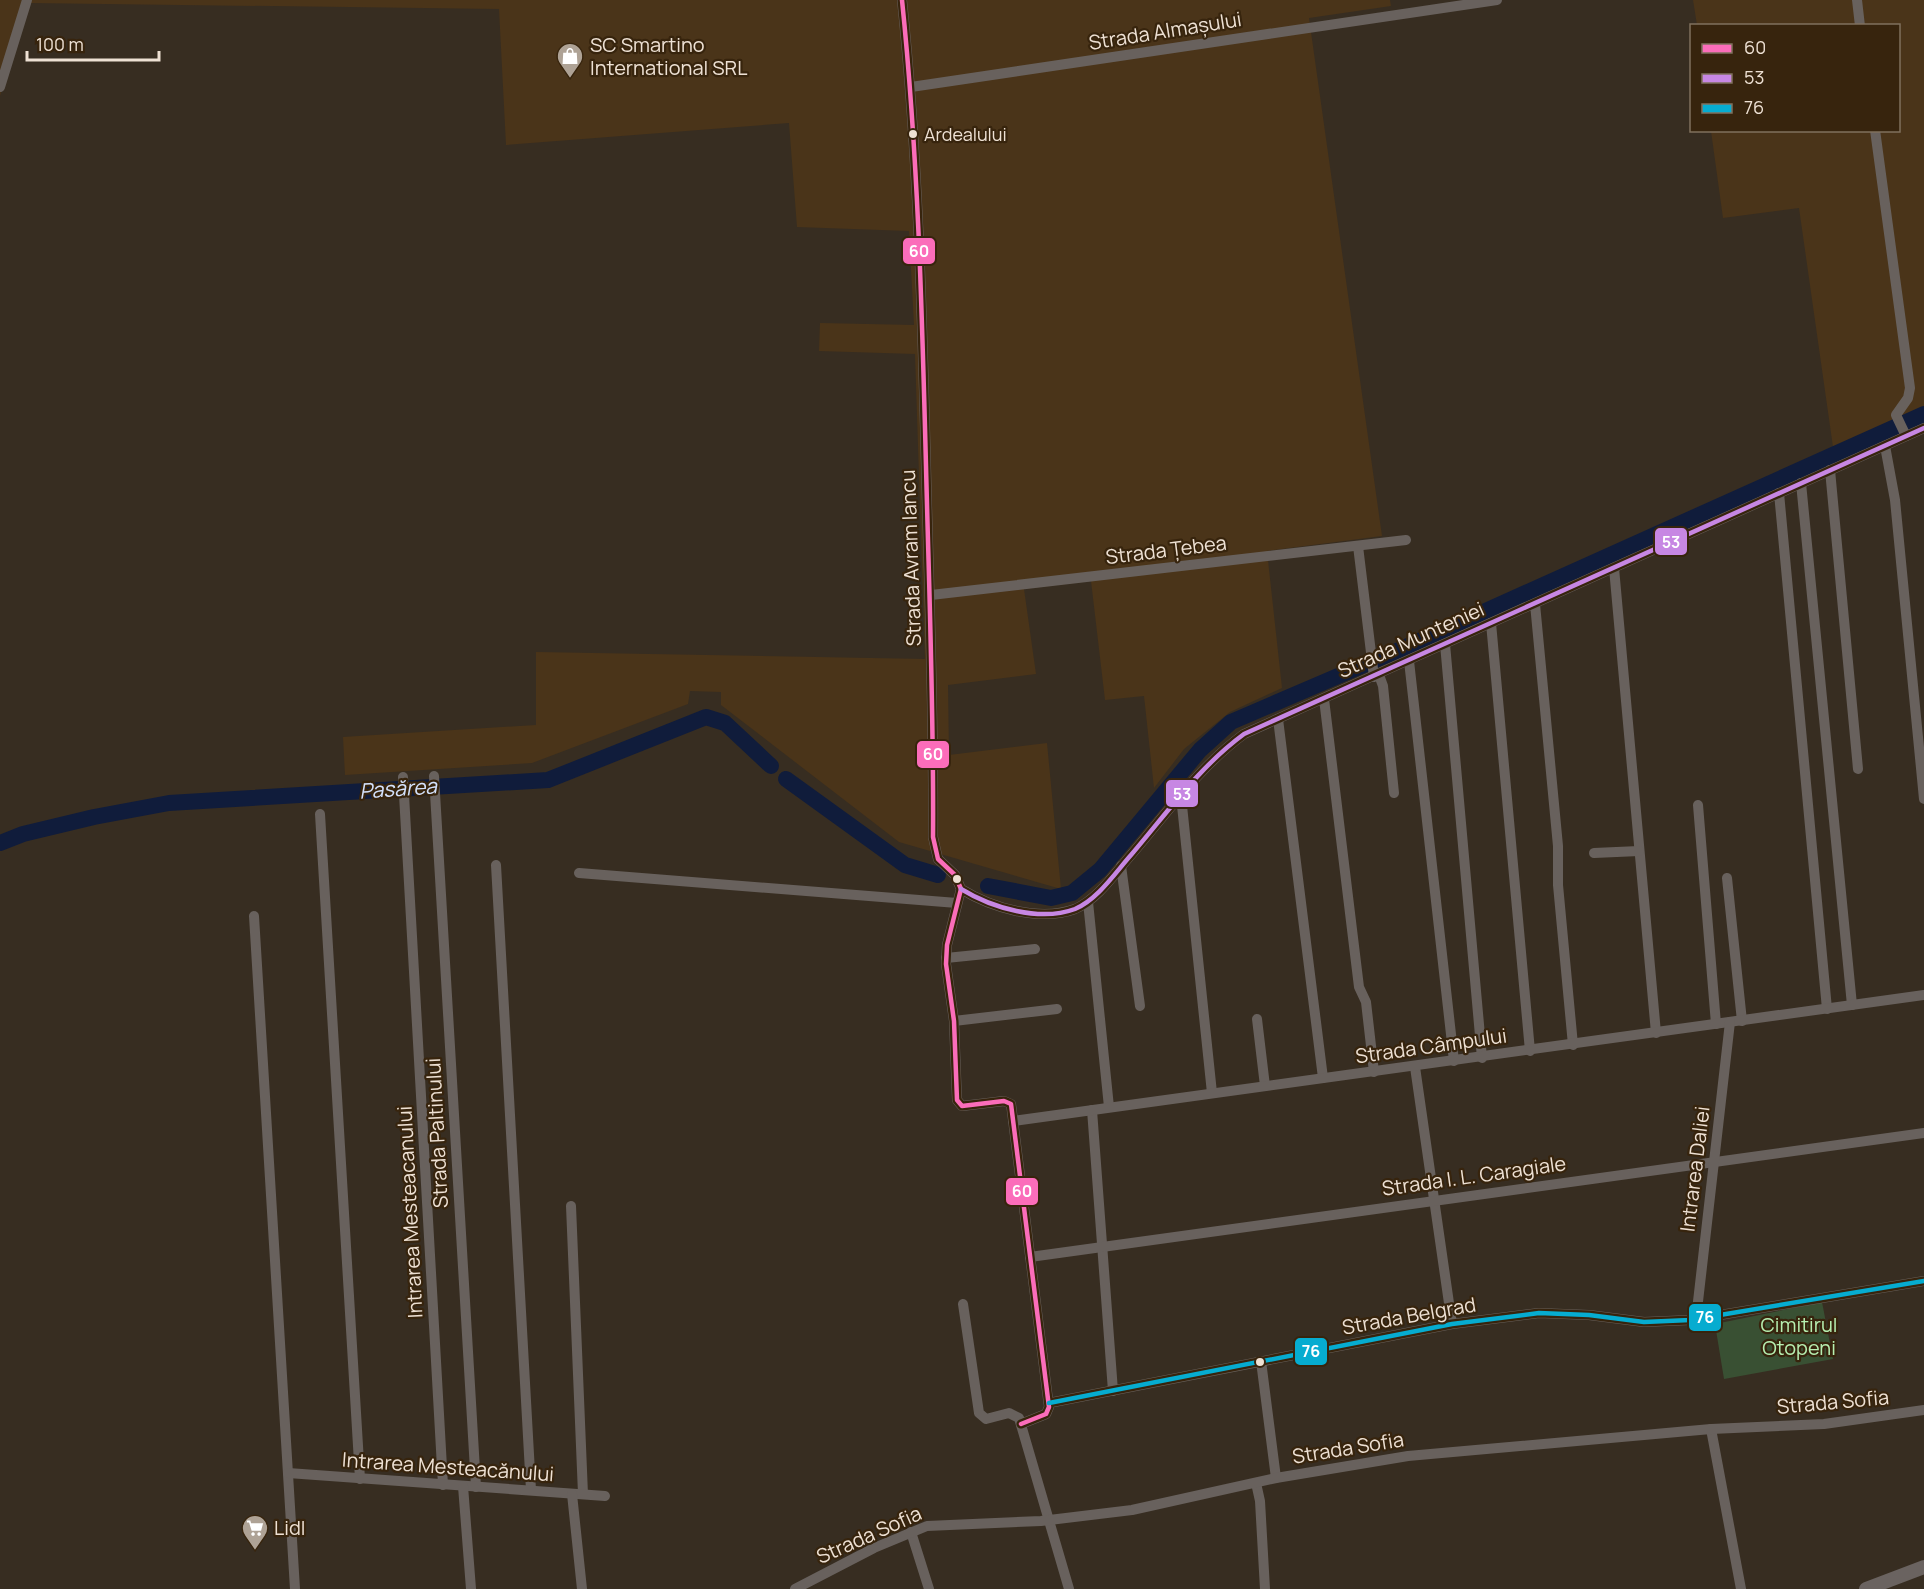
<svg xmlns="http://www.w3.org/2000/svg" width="1924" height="1589" viewBox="0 0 1924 1589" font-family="Manrope,sans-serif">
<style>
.built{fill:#4a3419}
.green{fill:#395033}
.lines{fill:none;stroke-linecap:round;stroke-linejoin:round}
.river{stroke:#101c3b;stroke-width:16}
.street{stroke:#68615d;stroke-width:10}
.secondary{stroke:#6a6360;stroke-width:14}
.bus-1-casing{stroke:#37240d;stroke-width:9}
.bus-2-casing{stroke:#37240d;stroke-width:9}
.bus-3-casing{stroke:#37240d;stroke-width:9}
.bus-1{stroke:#fb6dba;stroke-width:4.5}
.bus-2{stroke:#c787e3;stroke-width:4.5}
.bus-3{stroke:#06acd0;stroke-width:4.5}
.bus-dot{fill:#eee1d4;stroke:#37240d;stroke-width:2}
.labels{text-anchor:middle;stroke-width:4.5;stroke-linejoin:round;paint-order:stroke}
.bus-label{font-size:18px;fill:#eee1d4;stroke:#37240d;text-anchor:start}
.street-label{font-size:20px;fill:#eee1d4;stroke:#37240d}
.poi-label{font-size:20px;fill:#eee1d4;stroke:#37240d;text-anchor:start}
.park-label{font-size:20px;fill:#b6efb1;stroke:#37240d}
.water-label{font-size:21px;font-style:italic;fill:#d3e1fc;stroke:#37240d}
.line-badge{stroke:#37240d;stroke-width:2}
.badge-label{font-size:16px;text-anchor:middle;font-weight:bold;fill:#fff}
</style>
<rect width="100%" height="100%" fill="#372d21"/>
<!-- built -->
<g class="built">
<polygon points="0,0 1390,0 1391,6 1309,18 1382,536 1267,551 1282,688 1230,712 1184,749 1154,788 1144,696 1105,700 1091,581 1024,589 1036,674 948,685 949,755 1047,743 1061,889 899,842 721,705 721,692 690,691 688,704 532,763 345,775 343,737 536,725 536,652 925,659 915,354 819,351 820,323 914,325 909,231 797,227 789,123 506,145 499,9 29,3 0,96"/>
<polygon points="1693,0 1924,0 1924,421 1835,461 1799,208 1723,218 1711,131 1898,130 1898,26 1697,25"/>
</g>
<!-- green -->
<polygon class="green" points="1822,1302 1833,1359 1724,1379 1715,1324"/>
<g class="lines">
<!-- river -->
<g class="river">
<polyline points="786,779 905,865 938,875"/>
<polyline points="0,843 23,834 94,817 169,803 548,780 706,717 725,723 771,766"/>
<polyline points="988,886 1051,898 1072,893 1100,870 1200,750 1231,722 1401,649 1924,414"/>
</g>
<!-- street -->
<g class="street">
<path d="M902,0c16,155 20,310 24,466 3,123 8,247 7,371l5,22 17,16 6,14 -14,56 -1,19 8,57 3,79 5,6 42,-5 7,3 38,303 -3,7 -25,10"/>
<polyline points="1857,0 1860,26"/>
<polyline points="0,87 27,0"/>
<polyline points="911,87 1497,0"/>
<polyline points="1875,130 1910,388 1908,398 1896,415 1906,436"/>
<polyline points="1885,446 1895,500 1924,799"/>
<polyline points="1830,470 1858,769"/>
<polyline points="1801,483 1852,1005"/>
<polyline points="1779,493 1827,1009"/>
<polyline points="1358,546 1374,677"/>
<polyline points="1614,568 1656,1033"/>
<polyline points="931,595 1406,540"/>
<polyline points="1535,604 1558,846 1558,885 1573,1045"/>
<polyline points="1491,623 1530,1051"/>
<polyline points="1445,644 1482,1058"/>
<polyline points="1409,661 1454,1061"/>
<polyline points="1379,675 1383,686 1394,793"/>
<polyline points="1324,699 1359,987 1366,1002 1374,1072"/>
<polyline points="1278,719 1323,1078"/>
<polyline points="434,776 476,1487"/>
<polyline points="403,777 443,1485"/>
<polyline points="1181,796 1212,1093"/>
<polyline points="1698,805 1716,1024"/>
<polyline points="320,814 360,1479"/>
<polyline points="1594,853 1639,851"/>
<polyline points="496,865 531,1490"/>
<polyline points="1121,866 1140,1006"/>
<polyline points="579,873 957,903"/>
<polyline points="1727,878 1742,1021"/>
<path d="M961,889c31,19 79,33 114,20 23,-10 40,-36 56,-54 36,-42 68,-88 113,-121l680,-306"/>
<polyline points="1088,902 1109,1107"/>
<polyline points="254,916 295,1589"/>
<polyline points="946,958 1035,949"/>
<polyline points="1257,1019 1265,1086"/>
<polyline points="954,1021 1057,1009"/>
<polyline points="1415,1067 1452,1324"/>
<polyline points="1092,1110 1113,1391"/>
<polyline points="1013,1121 1924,995"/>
<polyline points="571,1206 583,1494"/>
<polyline points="1030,1257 1924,1133"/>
<polyline points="963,1304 979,1413 986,1419 1009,1413 1019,1418 1069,1589"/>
<polyline points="1696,1319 1730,1022"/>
<polyline points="1261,1361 1276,1478"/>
<polyline points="1049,1403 1452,1324 1539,1313 1589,1315 1644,1322 1690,1320 1924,1281"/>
<polyline points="1711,1429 1741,1589"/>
<polyline points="288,1473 605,1496"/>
<polyline points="1256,1483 1260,1501 1265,1589"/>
<polyline points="463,1486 471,1589"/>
<polyline points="572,1494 582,1589"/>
<polyline points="911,1532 929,1589"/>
<polyline points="795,1589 874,1548 927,1526 1041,1521 1132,1510 1276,1478 1408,1456 1711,1429 1824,1424 1924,1410"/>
</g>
<!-- secondary -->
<polyline class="secondary" points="1866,1589 1924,1567"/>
<!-- bus-1 casing -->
<g class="bus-1-casing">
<path id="bus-1" d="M902,0c16,155 20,310 24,466 3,123 8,247 7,371l5,22 17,16 6,14 -14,56 -1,19 8,57 3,79 5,6 42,-5 7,3 38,303 -3,7 -25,10"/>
</g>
<!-- bus-2 casing -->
<g class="bus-2-casing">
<path id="bus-2" d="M961,889c31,19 79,33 114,20 23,-10 40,-36 56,-54 36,-42 68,-88 113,-121l680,-306"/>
</g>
<!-- bus-3 casing -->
<g class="bus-3-casing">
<polyline id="bus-3" points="1049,1403 1452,1324 1539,1313 1589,1315 1644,1322 1690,1320 1924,1281"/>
</g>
<!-- bus-1 -->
<use href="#bus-1" class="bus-1"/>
<!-- bus-2 -->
<use href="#bus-2" class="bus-2"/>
<!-- bus-3 -->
<use href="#bus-3" class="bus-3"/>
</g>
<!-- icons -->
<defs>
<g id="shop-pin" transform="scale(1.35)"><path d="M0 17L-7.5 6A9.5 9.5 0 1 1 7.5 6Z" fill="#aea295" stroke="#37240d"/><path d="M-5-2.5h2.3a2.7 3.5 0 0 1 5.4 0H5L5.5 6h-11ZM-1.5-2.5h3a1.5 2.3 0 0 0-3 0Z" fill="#fff"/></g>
<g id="supermarket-pin" transform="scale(1.35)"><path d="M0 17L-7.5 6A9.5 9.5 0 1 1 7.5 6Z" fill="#aea295" stroke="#37240d"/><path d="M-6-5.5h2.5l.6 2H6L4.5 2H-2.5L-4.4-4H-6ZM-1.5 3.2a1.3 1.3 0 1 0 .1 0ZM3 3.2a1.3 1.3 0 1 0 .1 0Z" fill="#fff"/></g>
</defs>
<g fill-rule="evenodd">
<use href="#shop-pin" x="570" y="56"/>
<use href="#supermarket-pin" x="255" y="1528"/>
</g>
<!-- markers -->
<g class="bus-dot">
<circle cx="913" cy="134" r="5"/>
<circle cx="957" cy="879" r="5"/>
<circle cx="1260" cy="1362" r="5"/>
</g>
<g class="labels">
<!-- bus labels -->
<g class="bus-label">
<text x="924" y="141">Ardealului</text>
</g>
<!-- street labels -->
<g class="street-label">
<text transform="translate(1165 31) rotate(-9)" y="7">Strada Almașului</text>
<text transform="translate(1166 550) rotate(-7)" y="7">Strada Țebea</text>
<text transform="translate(911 558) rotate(-92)" y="7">Strada Avram Iancu</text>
<text transform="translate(1411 640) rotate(-24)" y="7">Strada Munteniei</text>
<text transform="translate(1431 1046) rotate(-8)" y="7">Strada Câmpului</text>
<text transform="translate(437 1133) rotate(-93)" y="7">Strada Paltinului</text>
<text transform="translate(1695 1169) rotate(-83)" y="7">Intrarea Daliei</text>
<text transform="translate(1474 1176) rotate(-8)" y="7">Strada I. L. Caragiale</text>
<text transform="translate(410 1212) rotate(-93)" y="7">Intrarea Mesteacanului</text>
<text transform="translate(1409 1316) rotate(-10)" y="7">Strada Belgrad</text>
<text transform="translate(1833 1402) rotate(-5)" y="7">Strada Sofia</text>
<text transform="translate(1348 1448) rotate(-9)" y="7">Strada Sofia</text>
<text transform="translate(448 1467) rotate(4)" y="7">Intrarea Mesteacănului</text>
<text transform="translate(869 1535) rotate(-24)" y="7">Strada Sofia</text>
</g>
<!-- poi labels -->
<g class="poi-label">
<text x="590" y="52">SC Smartino<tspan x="590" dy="23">International SRL</tspan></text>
<text x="274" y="1535">Lidl</text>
</g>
<!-- park labels -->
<g class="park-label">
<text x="1799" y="1332">Cimitirul<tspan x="1799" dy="23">Otopeni</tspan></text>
</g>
<!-- water labels -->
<g class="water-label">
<text transform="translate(398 789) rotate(-4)" y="7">Pasărea</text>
</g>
</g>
<g class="line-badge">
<rect x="902" y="237" width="34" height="28" rx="6" fill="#fb6dba"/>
<rect x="1654" y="527" width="34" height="29" rx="6" fill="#c787e3"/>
<rect x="916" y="740" width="34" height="29" rx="6" fill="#fb6dba"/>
<rect x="1165" y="779" width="34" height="29" rx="6" fill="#c787e3"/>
<rect x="1005" y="1177" width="34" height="29" rx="6" fill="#fb6dba"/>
<rect x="1688" y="1303" width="34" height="29" rx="6" fill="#06acd0"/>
<rect x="1294" y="1337" width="34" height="29" rx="6" fill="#06acd0"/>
</g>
<g class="badge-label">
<text x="919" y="257">60</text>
<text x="1671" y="548">53</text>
<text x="933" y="760">60</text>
<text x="1182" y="800">53</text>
<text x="1022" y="1197">60</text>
<text x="1705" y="1323">76</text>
<text x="1311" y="1357">76</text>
</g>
<!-- legend -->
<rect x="1690" y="24" width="210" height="108" fill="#37240d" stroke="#80705d" stroke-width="1.5"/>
<rect x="1702" y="44" width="30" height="9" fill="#fb6dba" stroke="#80705d" stroke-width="1.5"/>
<text x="1744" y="54" font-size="18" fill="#eee1d4">60</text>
<rect x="1702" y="74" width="30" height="9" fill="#c787e3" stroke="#80705d" stroke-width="1.5"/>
<text x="1744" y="84" font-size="18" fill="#eee1d4">53</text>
<rect x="1702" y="104" width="30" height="9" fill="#06acd0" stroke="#80705d" stroke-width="1.5"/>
<text x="1744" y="114" font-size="18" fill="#eee1d4">76</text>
<!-- scale -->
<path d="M27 51v9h132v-9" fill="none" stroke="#eee1d4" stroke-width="3"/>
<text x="36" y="51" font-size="18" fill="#eee1d4" stroke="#37240d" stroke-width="4.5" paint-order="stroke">100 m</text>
</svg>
